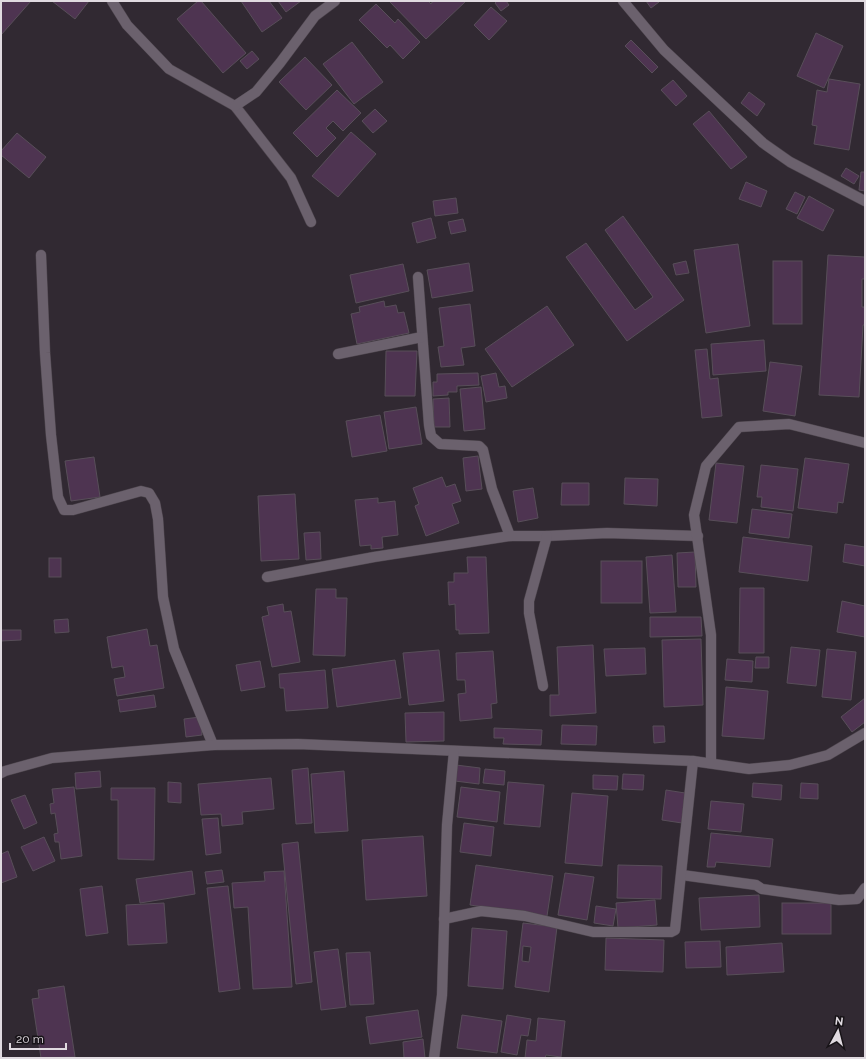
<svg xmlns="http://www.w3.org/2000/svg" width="866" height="1059" viewBox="0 0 866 1059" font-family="Raleway,sans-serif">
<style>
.building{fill:#4e3451;stroke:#584e59;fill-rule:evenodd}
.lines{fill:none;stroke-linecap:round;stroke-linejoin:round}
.street-casing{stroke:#4d454d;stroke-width:11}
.street{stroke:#6b616d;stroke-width:10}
</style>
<rect width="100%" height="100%" fill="#312932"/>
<!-- building -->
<g class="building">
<polygon points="1,1 31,1 1,35"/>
<polygon points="52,1 89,1 75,19"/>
<polygon points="198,1 201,1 246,53 223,73 177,19"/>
<polygon points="241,1 269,1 282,18 262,32"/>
<polygon points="278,1 301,1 286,12"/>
<polygon points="389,1 428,1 431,4 433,1 466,1 426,39"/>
<polygon points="497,1 506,1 509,5 501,11 495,3"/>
<polygon points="646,1 659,1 659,2 651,8"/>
<polygon points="376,4 395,23 398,19 420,42 403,59 390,45 387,48 359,20"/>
<polygon points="491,7 507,21 489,40 474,25"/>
<polygon points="816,33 843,46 824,88 797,76"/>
<polygon points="631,40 658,67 652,73 625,46"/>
<polygon points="352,42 383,82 354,104 323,64"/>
<polygon points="252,51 259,59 247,69 240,61"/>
<polygon points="305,57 332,85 306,110 279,82"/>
<polygon points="829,79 860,84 849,150 814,144 817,126 812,125 817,90 827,92"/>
<polygon points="673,80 687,96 676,106 661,90"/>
<polygon points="337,90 361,113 343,131 333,121 326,128 336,138 317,157 293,133"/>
<polygon points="749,92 765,104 757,116 741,103"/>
<polygon points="375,109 387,121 373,133 362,121"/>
<polygon points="709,111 747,157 731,169 693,124"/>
<polygon points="351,132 376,154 338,197 312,176"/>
<polygon points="17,133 46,157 29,178 1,155 1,151"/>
<polygon points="846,168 859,176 854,184 841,176"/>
<polygon points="861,172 865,172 865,191 859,190"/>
<polygon points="746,182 767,191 761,207 739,199"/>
<polygon points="795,192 805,197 797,214 786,209"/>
<polygon points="809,196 834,210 823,231 797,218"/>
<polygon points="456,198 458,213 435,216 433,201"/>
<polygon points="623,216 684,300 627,341 566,257 586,243 635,310 653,297 605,230"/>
<polygon points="431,218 436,238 417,243 412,223"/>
<polygon points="463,219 466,231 451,234 448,222"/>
<polygon points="738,244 750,326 706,333 694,250"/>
<polygon points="828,255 865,257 865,279 862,279 862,307 865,307 865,325 863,325 859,397 819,395"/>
<polygon points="686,261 689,273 676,275 673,264"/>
<rect x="773" y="261" width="29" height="63"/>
<polygon points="469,263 473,291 432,298 427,270"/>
<polygon points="403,264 409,291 356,303 350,275"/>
<polygon points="384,301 385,307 396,305 398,313 404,312 409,333 357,344 351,314 360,312 359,307"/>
<polygon points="470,304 475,346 461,348 464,365 441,367 438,347 444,346 439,308"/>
<polygon points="547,306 574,345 512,387 485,349"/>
<polygon points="764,340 766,371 713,375 711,344"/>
<polygon points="707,349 710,379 718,378 722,416 702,418 695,350"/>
<polygon points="386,351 417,351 415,396 385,396"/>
<polygon points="770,362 802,366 795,416 763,411"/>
<polygon points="478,373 479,385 457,386 457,392 448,392 448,395 433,396 433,382 437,382 437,374"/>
<polygon points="496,373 499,387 505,386 507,398 486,402 481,376"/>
<polygon points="481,387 485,429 464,431 460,389"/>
<polygon points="449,398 450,427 434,427 433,399"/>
<polygon points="416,407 422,444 389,449 384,412"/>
<polygon points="380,415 387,451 352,457 346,421"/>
<polygon points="478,456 482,489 466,491 463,458"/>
<polygon points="94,457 100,497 71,501 65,461"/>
<polygon points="805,458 849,464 843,503 838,502 837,513 798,508"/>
<polygon points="716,463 744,466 737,523 709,520"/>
<polygon points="761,465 798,469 793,511 761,507 762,497 757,497"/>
<polygon points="442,477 446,487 455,484 461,501 452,504 459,523 426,536 415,506 419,504 413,488"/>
<polygon points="625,478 658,479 657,506 624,504"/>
<polygon points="562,483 589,483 589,505 561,505"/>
<polygon points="533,488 538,518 518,522 513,491"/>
<polygon points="295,494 299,559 261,561 258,496"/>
<polygon points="378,498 378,503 395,501 398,535 382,537 383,548 371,549 371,545 360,546 355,500"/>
<polygon points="752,509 792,514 789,538 749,533"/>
<polygon points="320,532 321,559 306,560 304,533"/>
<polygon points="743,537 812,546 808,581 739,572"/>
<polygon points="845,544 865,547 865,566 843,562"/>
<polygon points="695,552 696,587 678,587 677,553"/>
<polygon points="672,555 676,612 650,613 646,557"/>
<polygon points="467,557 486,557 489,633 459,634 459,630 456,630 455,604 449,605 448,582 454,582 454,573 468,573"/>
<rect x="49" y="558" width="12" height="19"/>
<rect x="601" y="561" width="41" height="42"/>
<polygon points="740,588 764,588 764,653 739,653"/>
<polygon points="316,589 336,589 336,598 347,598 345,656 313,655"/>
<polygon points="842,601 865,606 865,637 837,632"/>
<polygon points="283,604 284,612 291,611 300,662 272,667 262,617 269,615 267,607"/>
<polygon points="650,617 701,617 702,636 650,637"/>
<polygon points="68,619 69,632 55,633 54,620"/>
<polygon points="147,629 150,646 157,645 164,688 117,696 114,679 125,677 123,666 112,668 107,637"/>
<polygon points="1,630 21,630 21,640 1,641"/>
<polygon points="701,639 703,705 664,707 662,640"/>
<polygon points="593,645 596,713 550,716 550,695 559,695 557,647"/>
<polygon points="791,647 820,650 816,686 787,683"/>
<polygon points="645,648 646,674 606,676 604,649"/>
<polygon points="827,649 856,652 851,700 822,697"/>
<polygon points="439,650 444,701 409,705 403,653"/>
<polygon points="493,651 497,703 491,704 492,718 460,721 458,694 466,693 465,680 457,680 456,653"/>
<polygon points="756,657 769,657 769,668 755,668"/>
<polygon points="727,659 753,661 752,682 725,680"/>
<polygon points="395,660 401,698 337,707 332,669"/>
<polygon points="260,661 265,687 241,691 236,665"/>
<polygon points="325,670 328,708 286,711 284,688 280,688 279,674"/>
<polygon points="726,687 768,691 764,739 722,736"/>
<polygon points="154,695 156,707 120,712 118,700"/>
<polygon points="865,698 865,722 852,732 841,717"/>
<polygon points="444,712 444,741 406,742 405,713"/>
<polygon points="200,717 202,735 186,737 184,719"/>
<polygon points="562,725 597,726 596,745 561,744"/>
<polygon points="653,726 664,726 665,742 654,743"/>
<polygon points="494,728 542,730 541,745 503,744 504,738 494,738"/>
<polygon points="456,765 480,768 479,784 455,781"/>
<polygon points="308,768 312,823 296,824 292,770"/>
<polygon points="485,769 505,771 504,785 483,783"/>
<polygon points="100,771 101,787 76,789 75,773"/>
<polygon points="344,771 348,831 315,833 311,774"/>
<polygon points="623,774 644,775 643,790 622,789"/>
<polygon points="593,775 618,776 617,790 593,789"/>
<polygon points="271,778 274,809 242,812 243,824 222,826 221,814 201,815 198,784"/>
<polygon points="168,782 181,783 181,803 168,802"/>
<polygon points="508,782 544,785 540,827 504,824"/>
<polygon points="753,783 782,785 781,800 752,797"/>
<polygon points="801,783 818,784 818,799 800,798"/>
<polygon points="74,787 82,856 61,859 59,842 55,842 54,834 58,833 55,813 51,814 50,804 54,803 52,789"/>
<polygon points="461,787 500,792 497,822 457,817"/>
<polygon points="111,788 155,788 154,860 118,859 118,800 111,800"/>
<polygon points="666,790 685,793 682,823 662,820"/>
<polygon points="572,793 608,796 602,866 565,863"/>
<polygon points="25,795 37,823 24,829 11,800"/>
<polygon points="711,801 744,804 741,832 708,829"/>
<polygon points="218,818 221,853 206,855 202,819"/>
<polygon points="464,823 494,827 491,856 460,852"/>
<polygon points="711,833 773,839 770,867 716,862 715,867 707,867"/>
<polygon points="423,836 427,896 366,900 362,840"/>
<polygon points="44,837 55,861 33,871 21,847"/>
<polygon points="298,842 312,982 296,984 282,844"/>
<polygon points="8,851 17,877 1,883 1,854"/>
<polygon points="476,865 553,876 547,916 470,905"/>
<polygon points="618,865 662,866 661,899 617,898"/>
<polygon points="222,870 224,882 207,884 205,872"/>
<polygon points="192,871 195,894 140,903 136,879"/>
<polygon points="284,871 292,987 253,989 248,907 234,908 232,883 265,881 264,872"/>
<polygon points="565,873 594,877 587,920 558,915"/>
<polygon points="102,886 108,933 86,936 80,889"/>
<polygon points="228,886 240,989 219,992 207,888"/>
<polygon points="759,895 760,927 701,930 699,898"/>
<polygon points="655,900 657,925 618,928 616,903"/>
<polygon points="164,903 167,943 128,945 126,905"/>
<rect x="782" y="903" width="49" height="31"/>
<polygon points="596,906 616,909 613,926 594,923"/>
<path d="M523,923l34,4 -8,65 -34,-5zM523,946l8,1 -2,15 -7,-1z"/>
<polygon points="472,928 507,931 503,989 468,986"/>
<polygon points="606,938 664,940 663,972 605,970"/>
<polygon points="720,941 721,967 686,968 685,942"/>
<polygon points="782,943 784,972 727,975 726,947"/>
<polygon points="338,949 346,1007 321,1010 314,952"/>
<polygon points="370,952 374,1004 350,1005 346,953"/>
<polygon points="64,986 75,1057 41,1058 32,999 39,998 38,990"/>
<polygon points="418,1010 422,1037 370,1044 366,1017"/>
<polygon points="462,1015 502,1021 497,1053 457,1048"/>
<polygon points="507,1015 531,1019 528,1036 521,1035 517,1055 501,1052"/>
<polygon points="538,1018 565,1021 561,1057 546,1055 545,1058 525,1058 527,1040 536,1041"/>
<polygon points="423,1039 425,1058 404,1058 403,1042"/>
</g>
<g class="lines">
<!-- street casing -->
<g class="street-casing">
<g id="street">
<polyline points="112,1 127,25 169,69 235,106 291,178 311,222"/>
<polyline points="623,1 664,50 763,143 790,162 865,201"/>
<polyline points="235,106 256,92 280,63 315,16 335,1"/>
<polyline points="41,255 45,353 51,435 58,497 64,510 73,510 141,491 149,493 155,503 158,519 163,597 174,649 213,745"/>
<polyline points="418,277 429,425 431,436 440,444 479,446 483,450 492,489 510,536"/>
<polyline points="338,354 422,337"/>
<polyline points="267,577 374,557 510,536 547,536 607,533 698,536"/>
<polyline points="543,686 529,613 529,601 547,536"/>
<polyline points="711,763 711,635 694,515 706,466 739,427 789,424 865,443"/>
<polyline points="1,773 5,771 52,758 213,745 298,744 693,761 749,769 790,765 828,755 865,733"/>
<polyline points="682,875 756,885 762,889 839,900 857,899 865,888"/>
<polyline points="444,919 481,911 525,916 593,932 671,932 675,930 693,761"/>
<polyline points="434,1058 442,995 447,825 454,751"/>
</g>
</g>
<!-- street -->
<use href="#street" class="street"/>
</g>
<!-- border -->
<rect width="866" height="1059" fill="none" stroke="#e0dae0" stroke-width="4"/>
<!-- north arrow -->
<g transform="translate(838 1031) rotate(7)" stroke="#171317" stroke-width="3" paint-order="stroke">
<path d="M0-3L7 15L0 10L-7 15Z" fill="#e0dae0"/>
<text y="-6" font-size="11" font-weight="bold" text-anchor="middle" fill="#e0dae0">N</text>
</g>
<!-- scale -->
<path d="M10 1043v6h56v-6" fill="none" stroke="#e0dae0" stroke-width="2"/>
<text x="16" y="1043" font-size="12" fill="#e0dae0" stroke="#171317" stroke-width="3" paint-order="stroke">20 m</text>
</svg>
